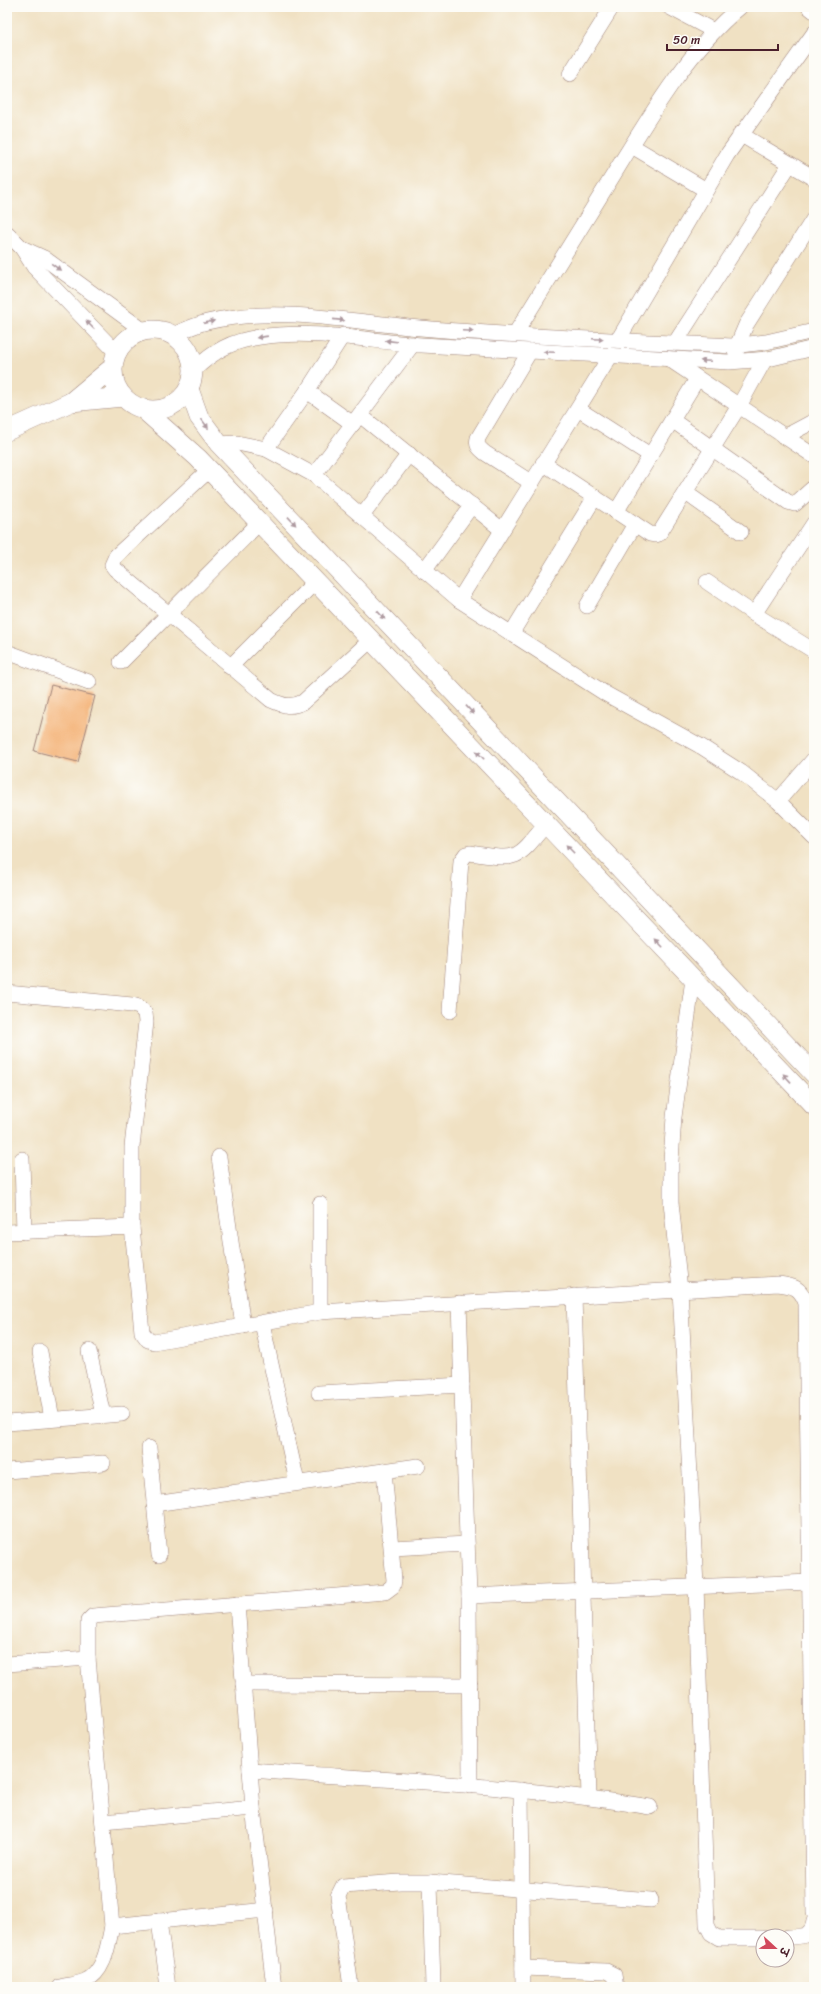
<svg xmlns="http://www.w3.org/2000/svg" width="821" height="1994" viewBox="0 0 821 1994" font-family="Sriracha,'Playpen Sans Deva',sans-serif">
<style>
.building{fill:#f4b378}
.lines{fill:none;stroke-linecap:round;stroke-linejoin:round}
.minor-casing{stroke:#9d8077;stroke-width:16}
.major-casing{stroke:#9d8077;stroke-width:20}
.minor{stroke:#fff;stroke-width:15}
.major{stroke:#fff;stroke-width:19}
.oneway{fill:#ae9aa0}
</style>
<rect width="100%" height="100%" fill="#fdfcf7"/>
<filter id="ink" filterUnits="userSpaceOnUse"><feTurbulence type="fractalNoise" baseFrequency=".025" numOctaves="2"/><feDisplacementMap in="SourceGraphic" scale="8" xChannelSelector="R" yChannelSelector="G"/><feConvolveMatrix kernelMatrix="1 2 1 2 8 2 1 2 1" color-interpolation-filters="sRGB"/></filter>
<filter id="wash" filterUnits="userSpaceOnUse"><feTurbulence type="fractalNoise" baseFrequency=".012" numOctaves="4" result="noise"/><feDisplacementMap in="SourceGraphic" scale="16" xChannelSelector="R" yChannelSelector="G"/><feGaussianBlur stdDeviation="0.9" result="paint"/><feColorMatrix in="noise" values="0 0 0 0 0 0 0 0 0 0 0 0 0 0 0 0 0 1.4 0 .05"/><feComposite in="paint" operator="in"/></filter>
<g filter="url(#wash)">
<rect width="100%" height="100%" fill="#f0e1c3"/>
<g id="blocks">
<!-- building -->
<polygon class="building" points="51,685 95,696 78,762 34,751"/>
</g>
</g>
<g filter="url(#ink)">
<use href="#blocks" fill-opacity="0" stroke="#9d8077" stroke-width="1"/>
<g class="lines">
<!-- minor casing -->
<g class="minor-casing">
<g id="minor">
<polyline points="669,7 714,31"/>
<polyline points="809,7 814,11"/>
<polyline points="570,74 612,7"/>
<polyline points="740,134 814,178"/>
<polyline points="632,146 706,190"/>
<polyline points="7,233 22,248 34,267 117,353"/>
<polyline points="22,248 44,258 144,331"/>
<path d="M515,334c33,-53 66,-107 99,-160 35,-57 75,-125 126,-167"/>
<path d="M173,335c11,-5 22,-10 34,-13 73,-18 152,2 225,7 100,8 200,12 300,17l34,-4 48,-11"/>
<polyline points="618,340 727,155 814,33"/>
<polyline points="675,343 790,164"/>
<path d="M530,351l-52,87c-2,8 1,10 7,15l47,30"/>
<polyline points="736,355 737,346 746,325 814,218"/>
<polyline points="669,359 814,456"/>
<path d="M194,370c20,-19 37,-29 66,-33 54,-8 107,4 162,8 102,6 205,11 307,17l39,-3 46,-11"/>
<polyline points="307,391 353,424"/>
<polyline points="578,409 650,455"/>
<polyline points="360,415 502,530"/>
<polyline points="672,420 788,502 795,504 814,487"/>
<polyline points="784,437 814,421"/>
<polyline points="219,444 237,443 266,449 314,475 459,600 606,694 702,747 741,772 778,801 814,837"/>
<polyline points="266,449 307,391 343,335"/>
<polyline points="543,463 650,534 656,535 659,534 739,406 765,359"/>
<path d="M208,471l-92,85 -4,9 3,4 156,131c13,6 20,8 32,2l68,-62"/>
<polyline points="314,475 413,344"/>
<polyline points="686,493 741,532"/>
<polyline points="616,512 697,379"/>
<polyline points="362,516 409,454"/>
<polyline points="424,571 472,505"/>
<polyline points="707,582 754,614 814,651"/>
<polyline points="459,600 611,355"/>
<polyline points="587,606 635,524"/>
<polyline points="754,614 814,523"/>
<polyline points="511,634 595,497"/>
<polyline points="7,652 89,682"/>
<polyline points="121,662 259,523"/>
<polyline points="230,667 316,581"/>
<polyline points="778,801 814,759"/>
<polyline points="693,979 674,1117 671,1161 671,1202 680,1290 696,1585 707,1925 711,1933 719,1938 763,1938"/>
<polyline points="7,993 132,1005 139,1007 145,1013 146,1022 132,1147 132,1227"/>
<path d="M450,1011l11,-150 5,-7 4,-1c48,7 45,9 76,-29"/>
<polyline points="219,1157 243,1326"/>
<polyline points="22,1159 24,1232"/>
<path d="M7,1232l125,-5 10,105 6,8 6,2 166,-30 458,-28c16,2 22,3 28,19l8,610"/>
<polyline points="574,1296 589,1797"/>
<polyline points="459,1303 469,1596 470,1786"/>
<polyline points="320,1312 320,1204"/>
<polyline points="262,1323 297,1482"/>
<polyline points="89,1351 103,1415"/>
<polyline points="40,1352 52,1419"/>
<polyline points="319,1393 462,1385"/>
<polyline points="7,1423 122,1414"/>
<polyline points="149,1448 159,1555"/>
<polyline points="7,1471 103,1463"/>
<polyline points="154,1504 418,1466"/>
<polyline points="392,1548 467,1544"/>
<polyline points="469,1596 810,1582"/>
<polyline points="237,1604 253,1808 274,1987"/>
<polyline points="7,1664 88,1658"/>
<polyline points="243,1684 470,1685"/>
<path d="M250,1770c133,10 268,15 400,37"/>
<polyline points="521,1790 523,1987"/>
<polyline points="103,1822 253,1808"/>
<polyline points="430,1882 433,1987"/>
<polyline points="159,1921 168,1987"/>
<polyline points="112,1926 266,1910"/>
<path d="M787,1937c14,0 25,0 27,-16"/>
<polyline points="523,1968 606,1971 614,1975 616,1987"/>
<path d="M60,1987c8,-2 18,-3 25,-6 20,-9 23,-36 27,-55l-24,-268v-37l5,-5 292,-24 8,-6 1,-6 -10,-109"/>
<polyline points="351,1987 338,1896 343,1886 400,1882 430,1882 651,1900"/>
</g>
</g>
<!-- major casing -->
<g class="major-casing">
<g id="major">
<circle cx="153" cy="370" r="40"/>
<polyline points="189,389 199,417 219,444 814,1074"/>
<polyline points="71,402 123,397"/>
<polyline points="144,410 198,458 814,1106"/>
<polyline points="7,431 71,402 113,367"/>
</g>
</g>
<!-- minor -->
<use href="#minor" class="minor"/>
<!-- major -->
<use href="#major" class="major"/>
</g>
<!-- one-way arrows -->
<defs><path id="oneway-solid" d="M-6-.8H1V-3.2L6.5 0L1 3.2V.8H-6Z"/></defs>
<g class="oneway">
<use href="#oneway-solid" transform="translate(56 267) rotate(36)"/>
<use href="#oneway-solid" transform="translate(339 320) rotate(6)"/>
<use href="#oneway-solid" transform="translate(209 322) rotate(-13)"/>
<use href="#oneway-solid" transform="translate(90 325) rotate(-134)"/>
<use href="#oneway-solid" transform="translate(468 331) rotate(3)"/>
<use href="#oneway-solid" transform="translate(262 337) rotate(172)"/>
<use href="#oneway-solid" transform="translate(598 339) rotate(3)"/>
<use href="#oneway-solid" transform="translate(391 341) rotate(-173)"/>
<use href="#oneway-solid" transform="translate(549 352) rotate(-177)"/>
<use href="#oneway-solid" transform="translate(706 361) rotate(-177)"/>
<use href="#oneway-solid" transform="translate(205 424) rotate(54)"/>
<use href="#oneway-solid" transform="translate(292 521) rotate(47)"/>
<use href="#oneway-solid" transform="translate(381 615) rotate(47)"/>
<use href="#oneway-solid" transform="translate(470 710) rotate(47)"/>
<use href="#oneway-solid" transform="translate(480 755) rotate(-134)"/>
<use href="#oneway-solid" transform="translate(570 849) rotate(-134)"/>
<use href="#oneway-solid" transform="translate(659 943) rotate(-134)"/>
<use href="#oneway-solid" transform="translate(787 1078) rotate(-133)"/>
</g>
</g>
<!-- margin -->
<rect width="821" height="1994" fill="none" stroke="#fdfcf7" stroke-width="24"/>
<!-- north arrow -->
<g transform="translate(775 1948) rotate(112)"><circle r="19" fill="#fdfcf7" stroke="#b5a4a5"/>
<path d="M0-3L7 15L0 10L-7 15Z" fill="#d1495b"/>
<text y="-6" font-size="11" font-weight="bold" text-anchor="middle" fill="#4a1f2b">उ</text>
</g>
<!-- scale -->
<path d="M667 44v6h111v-6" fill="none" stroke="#4a1f2b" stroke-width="2"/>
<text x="673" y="44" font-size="12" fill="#4a1f2b" stroke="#fdfcf7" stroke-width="3" paint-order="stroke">50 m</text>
</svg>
